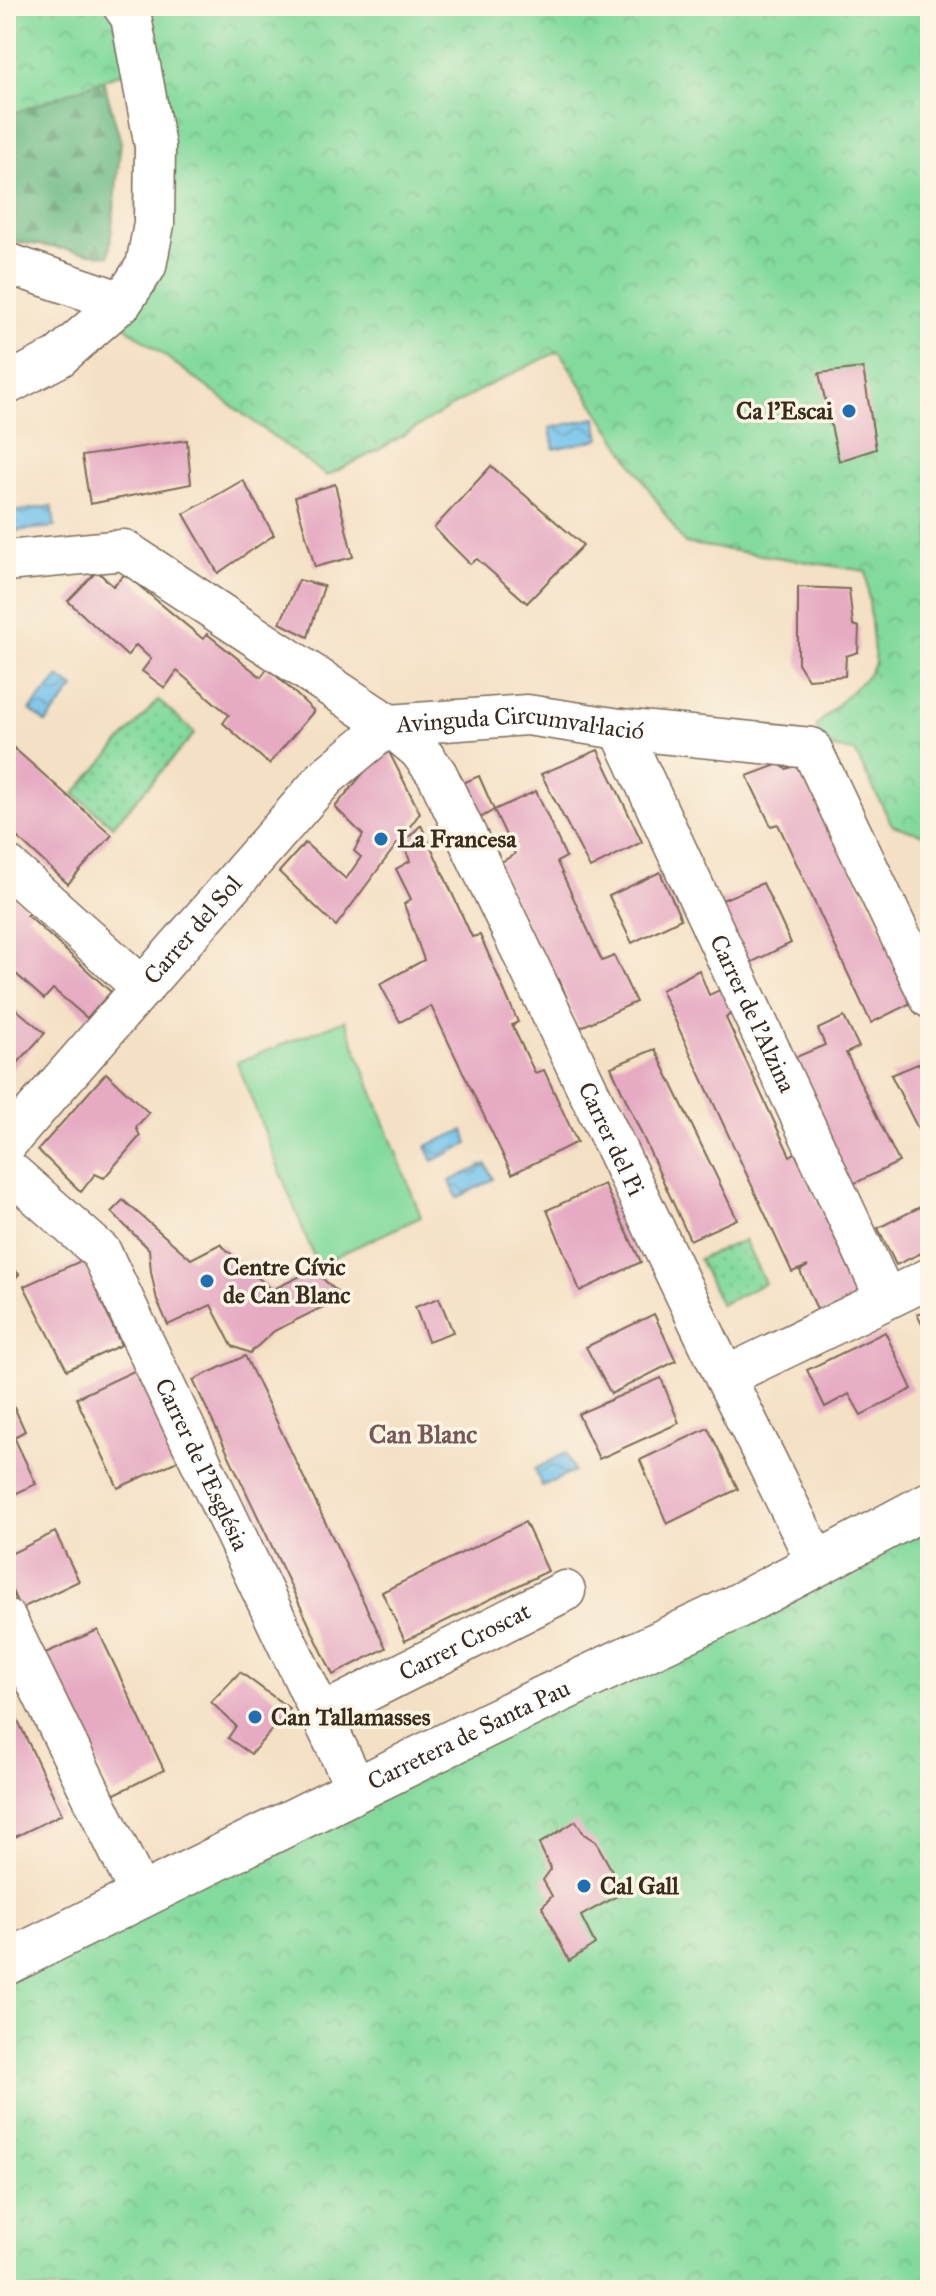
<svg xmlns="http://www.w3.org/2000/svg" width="936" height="2296" viewBox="0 0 936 2296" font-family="'IM FELL Great Primer',serif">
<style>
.grass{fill:url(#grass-dots);stroke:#5f825e;stroke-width:2}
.forest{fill:url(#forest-firs);stroke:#527251;stroke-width:2}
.park{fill:url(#park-crowns);stroke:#5f825e;stroke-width:2}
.pitch{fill:#83da9d;stroke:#5f825e;stroke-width:2}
.water{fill:url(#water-waves);stroke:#567686;stroke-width:2}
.building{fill:#e6abc3}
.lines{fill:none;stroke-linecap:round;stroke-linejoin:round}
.minor-casing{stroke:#7c6a58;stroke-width:43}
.secondary-casing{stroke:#7c6a58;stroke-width:47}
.minor{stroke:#fff;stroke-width:40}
.secondary{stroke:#fff;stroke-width:44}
.poi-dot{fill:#1f6fb2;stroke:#fcf5e5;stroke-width:3}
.labels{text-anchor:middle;stroke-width:7;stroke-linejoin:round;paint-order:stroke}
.poi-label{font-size:24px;font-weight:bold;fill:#3b2a1e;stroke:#fcf5e5;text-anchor:start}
.street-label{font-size:24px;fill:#3b2a1e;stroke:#fcf5e5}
.neighbourhood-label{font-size:26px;font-weight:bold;fill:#775758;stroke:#fcf5e5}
</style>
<defs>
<pattern id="grass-dots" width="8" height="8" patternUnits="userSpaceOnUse" patternTransform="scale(2)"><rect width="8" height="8" fill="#83da9d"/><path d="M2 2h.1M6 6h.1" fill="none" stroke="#72bb87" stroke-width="1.8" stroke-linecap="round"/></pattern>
<pattern id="forest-firs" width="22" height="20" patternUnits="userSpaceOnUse" patternTransform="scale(2)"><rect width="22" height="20" fill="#6aba84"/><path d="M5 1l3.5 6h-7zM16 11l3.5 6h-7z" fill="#58976b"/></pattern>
<pattern id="park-crowns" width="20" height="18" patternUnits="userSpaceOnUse" patternTransform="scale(2)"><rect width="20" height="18" fill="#83da9d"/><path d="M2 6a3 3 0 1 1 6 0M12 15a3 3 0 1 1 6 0" fill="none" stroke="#72bb87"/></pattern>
<pattern id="water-waves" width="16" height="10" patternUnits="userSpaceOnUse" patternTransform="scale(2)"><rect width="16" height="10" fill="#72c2ed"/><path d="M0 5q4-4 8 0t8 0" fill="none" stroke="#5f9ebf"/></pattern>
</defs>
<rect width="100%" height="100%" fill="#fcf5e5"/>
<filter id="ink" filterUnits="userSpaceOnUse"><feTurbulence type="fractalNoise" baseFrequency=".0125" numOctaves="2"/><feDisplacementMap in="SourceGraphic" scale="16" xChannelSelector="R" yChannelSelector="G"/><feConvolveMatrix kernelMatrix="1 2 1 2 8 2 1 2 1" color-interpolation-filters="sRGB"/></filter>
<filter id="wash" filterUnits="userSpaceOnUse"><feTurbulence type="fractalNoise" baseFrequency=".006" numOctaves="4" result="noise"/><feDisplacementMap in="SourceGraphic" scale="32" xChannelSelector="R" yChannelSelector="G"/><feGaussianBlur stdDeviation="1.8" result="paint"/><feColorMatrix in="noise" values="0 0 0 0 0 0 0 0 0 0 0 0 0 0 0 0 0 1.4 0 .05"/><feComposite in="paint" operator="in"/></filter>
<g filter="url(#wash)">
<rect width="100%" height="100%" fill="#f4e0c4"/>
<!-- grass -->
<g class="grass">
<polygon points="158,700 195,733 113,826 74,794"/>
<polygon points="744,1240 765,1283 721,1305 699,1259"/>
</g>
<!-- forest -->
<polygon class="forest" points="6,6 82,6 121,142 109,256 6,240"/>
<!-- park -->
<g class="park">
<polygon points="6,6 930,6 930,837 892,825 855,752 826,747 816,726 868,675 875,663 866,571 684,543 559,351 483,388 380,449 327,476 123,325 6,405 6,380 137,264 135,68 6,116"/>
<polygon points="930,1508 930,2290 6,2290 6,1962"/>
</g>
<!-- pitch -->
<polygon class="pitch" points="345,1020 421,1217 317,1265 237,1062"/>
<!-- water -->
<g class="water">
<polygon points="596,418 600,439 554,449 550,428"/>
<polygon points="52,506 55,527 13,531 11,512"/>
<polygon points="59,677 74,688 46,723 30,710"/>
<polygon points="464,1130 468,1144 433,1161 426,1146"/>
<polygon points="486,1164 493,1179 457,1198 450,1181"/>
<polygon points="566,1453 574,1472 542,1486 535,1469"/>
</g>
<g id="blocks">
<!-- building -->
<g class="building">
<polygon points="863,368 876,449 839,461 819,373"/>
<polygon points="187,440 191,484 90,504 82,456"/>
<polygon points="491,466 583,545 527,603 477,559 470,564 434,528"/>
<polygon points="243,480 274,535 218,573 184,514"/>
<polygon points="335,484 353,557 315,567 295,497"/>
<polygon points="97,571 113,586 125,574 203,639 207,634 261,677 268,668 314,711 269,764 223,723 229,715 177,671 165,688 142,671 151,659 136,645 127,656 68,601"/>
<polygon points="299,580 324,586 308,637 280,623"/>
<polygon points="798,587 849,589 853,625 859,627 858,652 846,656 845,676 808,679 798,663"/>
<polygon points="6,741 112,835 68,884 6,827"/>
<polygon points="386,746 420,813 336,926 279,872 305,843 346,879 361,857 354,851 363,835 335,807"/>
<polygon points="598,750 642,842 590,868 541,774"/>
<polygon points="779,764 786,769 802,764 915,1001 871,1023 778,824 771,826 747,776"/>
<polygon points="479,776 494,810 480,818 463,783"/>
<polygon points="536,791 566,857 557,862 602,961 614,956 636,1002 579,1028 559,979 551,980 498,864 515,854 494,810"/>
<polygon points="421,825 472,937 480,935 497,974 518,1022 512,1025 535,1073 544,1070 577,1142 512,1174 431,1006 400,1022 380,984 424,960 404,904 411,899 396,869 410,861 403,843"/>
<polygon points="660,872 681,919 632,943 609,896"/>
<polygon points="763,883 791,943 746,965 717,902"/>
<polygon points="6,888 31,911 27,915 111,992 87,1018 53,989 44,999 6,965"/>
<polygon points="699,970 709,995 722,989 732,1012 726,1018 790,1156 795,1153 862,1295 820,1316 800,1271 808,1266 792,1272 661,990"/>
<polygon points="6,1001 45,1033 6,1076"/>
<polygon points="844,1017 859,1047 846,1053 899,1162 847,1187 789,1060 825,1045 818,1029"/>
<polygon points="655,1049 737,1219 690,1240 611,1067"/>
<polygon points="930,1059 930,1153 891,1075"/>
<polygon points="106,1073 149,1113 136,1127 140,1136 104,1178 95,1174 81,1192 38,1150"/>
<polygon points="604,1184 641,1262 580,1291 547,1210"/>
<polygon points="123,1200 191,1259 220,1244 272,1290 313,1270 343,1297 274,1331 250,1353 232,1346 211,1305 168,1325 157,1300 151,1272 149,1249 111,1212"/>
<polygon points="930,1202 930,1249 896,1265 878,1228"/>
<polygon points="83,1260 121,1345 67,1370 24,1286"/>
<polygon points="6,1263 19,1274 6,1289"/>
<polygon points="439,1298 453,1332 428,1341 415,1307"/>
<polygon points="930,1308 930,1341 917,1314"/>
<polygon points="654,1314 676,1361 611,1394 586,1347"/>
<polygon points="885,1332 912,1389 861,1415 849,1394 825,1407 807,1370"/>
<polygon points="245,1356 386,1648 333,1675 193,1380"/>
<polygon points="138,1369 182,1459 118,1488 76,1398"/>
<polygon points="661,1378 679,1423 599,1459 578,1414"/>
<polygon points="6,1389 25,1431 14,1437 36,1484 6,1498"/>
<polygon points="708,1428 738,1489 667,1524 640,1460"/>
<polygon points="525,1522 548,1571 405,1641 382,1592"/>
<polygon points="55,1532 79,1581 20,1609 6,1577 6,1556"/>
<polygon points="98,1630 164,1770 113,1795 43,1654"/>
<polygon points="240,1672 290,1709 251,1754 228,1738 236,1726 211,1702"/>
<polygon points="6,1695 62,1814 13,1838 6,1822"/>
<polygon points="576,1821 584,1834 596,1842 624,1892 581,1916 595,1944 569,1961 542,1907 552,1896 543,1880 551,1869 539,1844"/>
</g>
</g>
</g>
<g filter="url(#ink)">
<use href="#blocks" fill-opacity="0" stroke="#7c6a58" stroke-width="2"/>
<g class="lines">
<!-- minor casing -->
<g class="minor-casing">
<g id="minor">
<polyline points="6,263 122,302"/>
<polyline points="6,385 59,357 122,302 146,266 154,224 155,146 131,17 123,6"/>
<path id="s1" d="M6,561l118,-11 265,175 138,-10 93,14 191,19 119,250"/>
<path id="s2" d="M620,729l266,570"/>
<polyline points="6,865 143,988"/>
<path id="s3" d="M6,1144l320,-367 63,-52 30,25 18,24 288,603 93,188"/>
<path id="s4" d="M6,1168l95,84 256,538"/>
<polyline points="725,1377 930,1278"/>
<polyline points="6,1619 141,1896"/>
<path id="s5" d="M322,1714l243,-123"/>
</g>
</g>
<!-- secondary casing -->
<g class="secondary-casing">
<g id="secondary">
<path id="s6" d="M6,1963l485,-240 241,-114 198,-105"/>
</g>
</g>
<!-- minor -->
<use href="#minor" class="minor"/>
<!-- secondary -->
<use href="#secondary" class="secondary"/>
</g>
</g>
<!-- markers -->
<g class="poi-dot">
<circle cx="849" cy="411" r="8"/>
<circle cx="381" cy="839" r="8"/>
<circle cx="207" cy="1281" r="8"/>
<circle cx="255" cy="1717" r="8"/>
<circle cx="584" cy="1886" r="8"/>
</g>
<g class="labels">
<!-- poi labels -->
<g class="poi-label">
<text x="833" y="419" text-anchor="end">Ca l'Escai</text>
<text x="397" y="847">La Francesa</text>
<text x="223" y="1275">Centre Cívic<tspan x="223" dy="28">de Can Blanc</tspan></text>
<text x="271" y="1725">Can Tallamasses</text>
<text x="600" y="1894">Cal Gall</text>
</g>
<!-- street labels -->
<g class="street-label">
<text dy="8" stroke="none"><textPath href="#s1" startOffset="568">Avinguda Circumval·lació</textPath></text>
<text dy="8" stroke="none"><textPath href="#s3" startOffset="284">Carrer del Sol</textPath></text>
<text dy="8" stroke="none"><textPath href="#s2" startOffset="314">Carrer de l'Alzina</textPath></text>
<text dy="8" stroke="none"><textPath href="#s3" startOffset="1042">Carrer del Pi</textPath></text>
<text dy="8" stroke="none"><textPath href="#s4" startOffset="362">Carrer de l'Església</textPath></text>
<text dy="8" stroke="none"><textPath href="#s5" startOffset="160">Carrer Croscat</textPath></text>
<text dy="8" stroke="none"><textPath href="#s6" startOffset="516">Carretera de Santa Pau</textPath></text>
</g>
<!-- neighbourhood labels -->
<g class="neighbourhood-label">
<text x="423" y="1443">Can Blanc</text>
</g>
</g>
<!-- margin -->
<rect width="936" height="2296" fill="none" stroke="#fcf5e5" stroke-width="32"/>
</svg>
